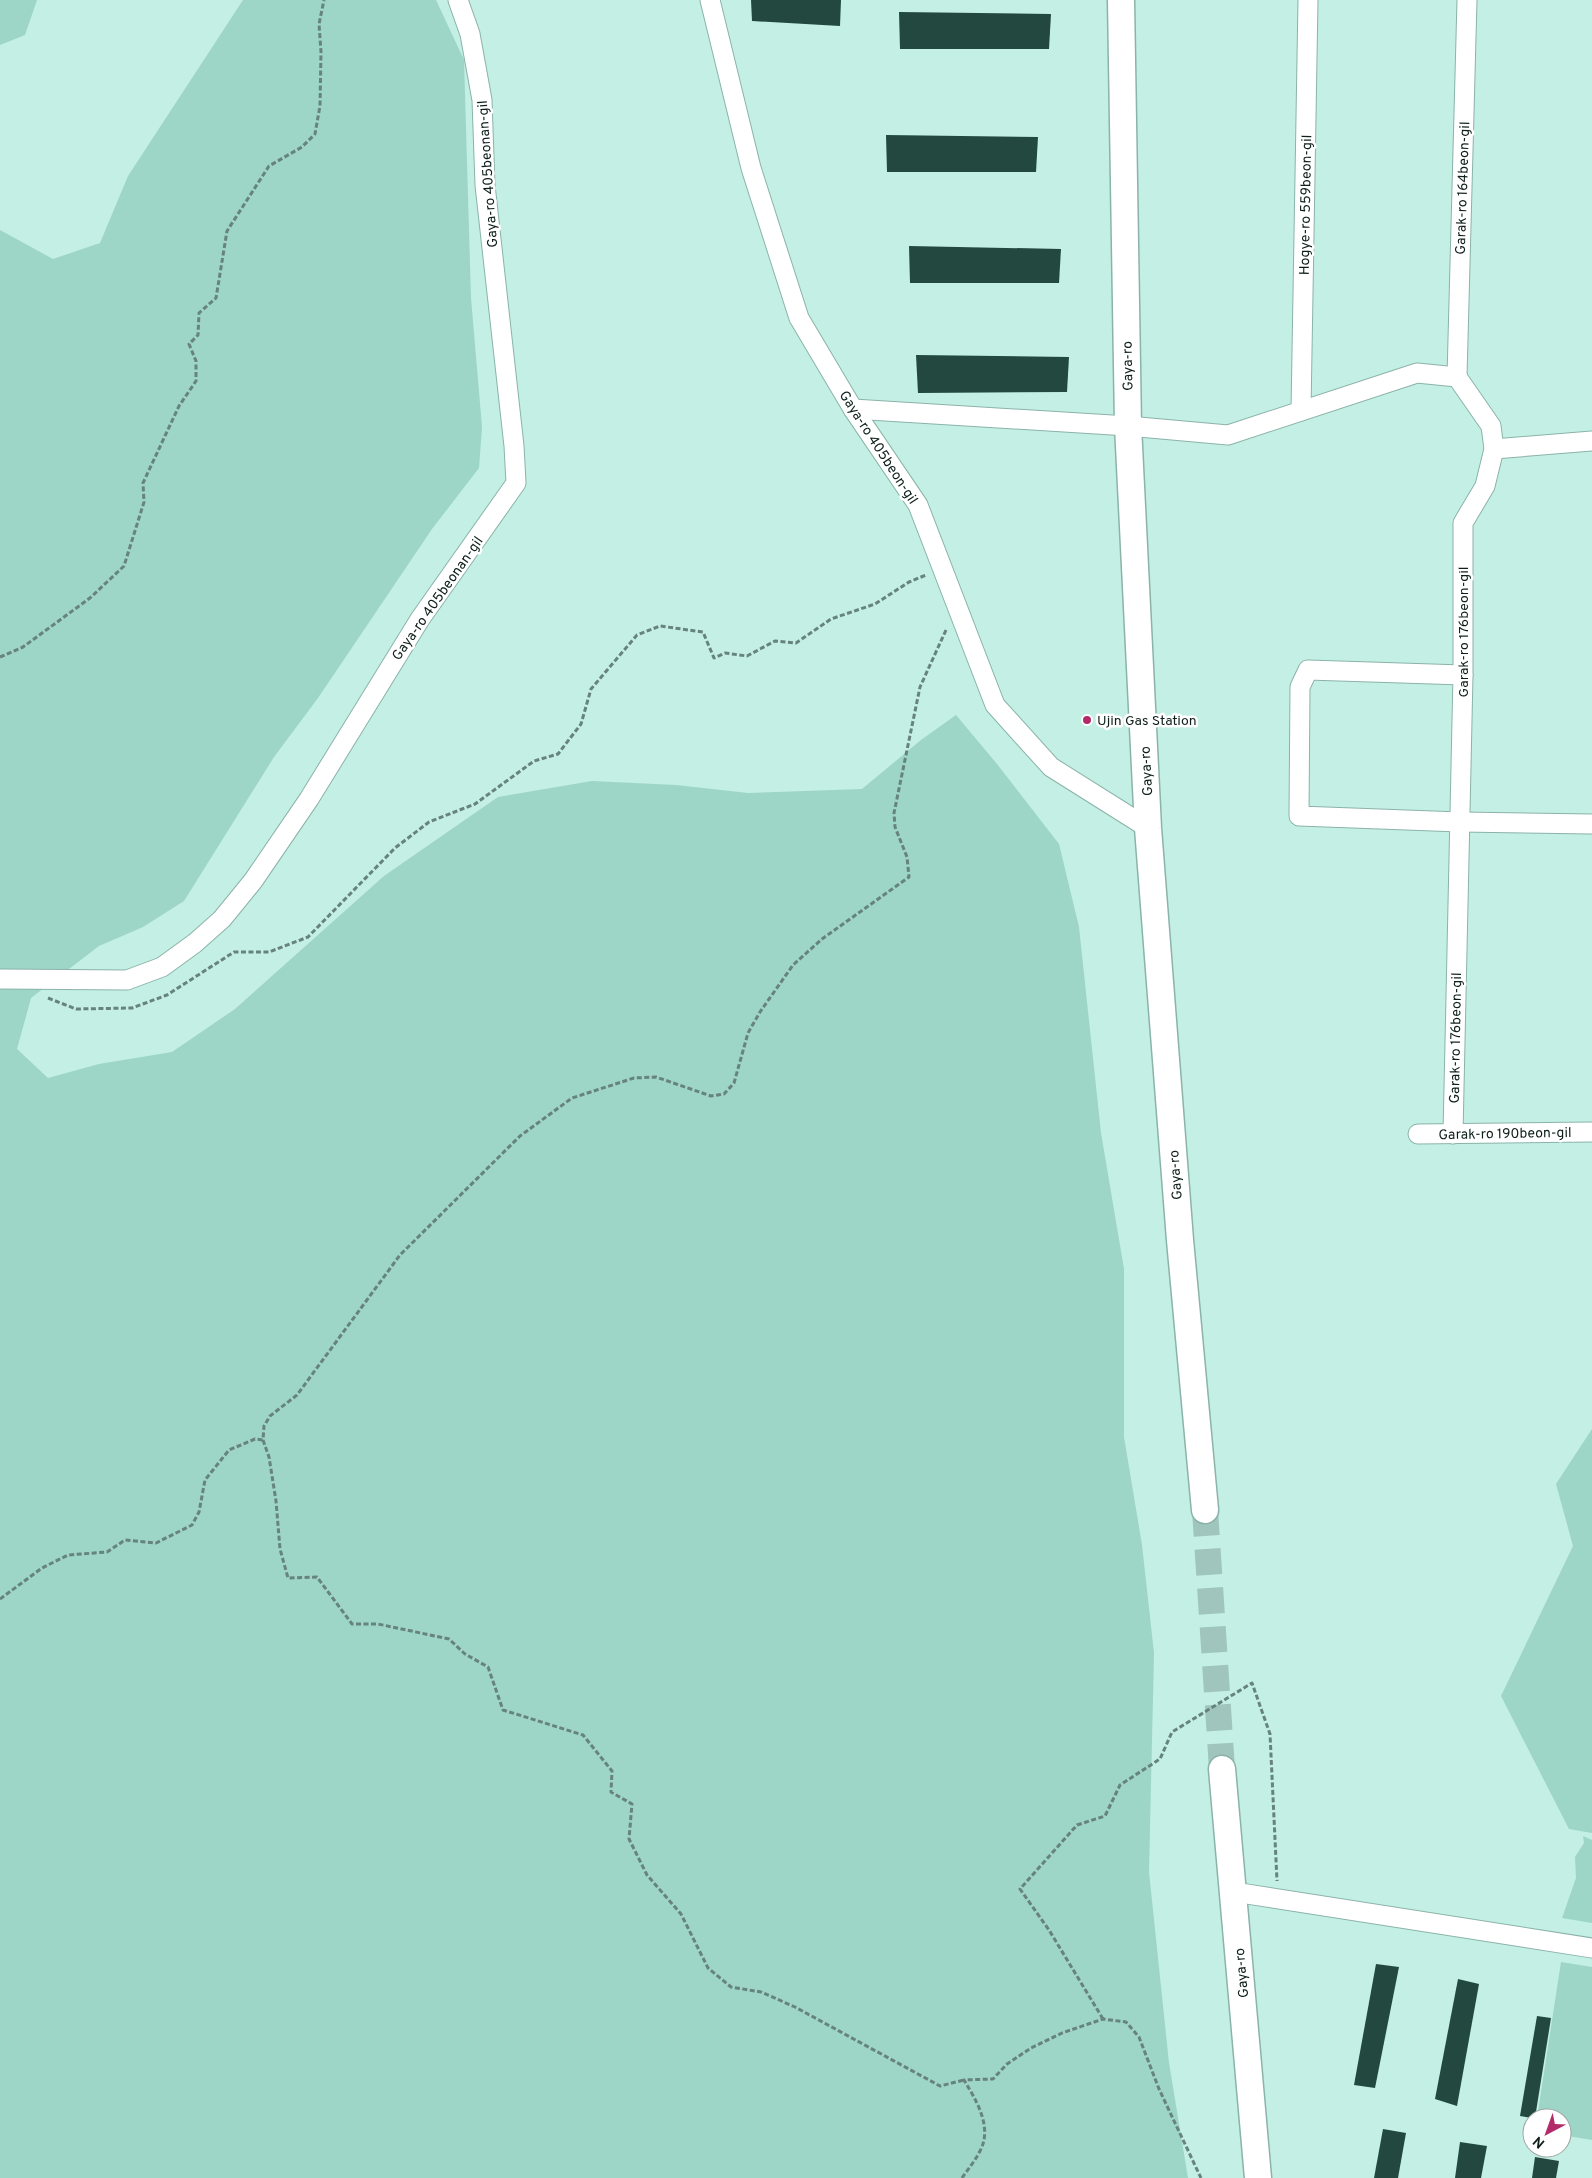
<svg xmlns="http://www.w3.org/2000/svg" width="1592" height="2178" viewBox="0 0 1592 2178" font-family="Overpass,sans-serif">
<style>
.green{fill:#9dd5c7}
.building{fill:#22483f}
.lines{fill:none;stroke-linecap:round;stroke-linejoin:round}
.secondary-tunnel{stroke:#a0c5bc;stroke-width:26;stroke-dasharray:26 13;stroke-linecap:butt}
.minor-casing{stroke:#8bb3a9;stroke-width:21}
.secondary-casing{stroke:#8bb3a9;stroke-width:29}
.path{stroke:#66837c;stroke-width:3;stroke-dasharray:5 2.5;stroke-linecap:butt}
.minor{stroke:#fff;stroke-width:19}
.secondary{stroke:#fff;stroke-width:26}
.poi-dot{fill:#b32a69;stroke:#fff;stroke-width:2}
.labels{text-anchor:middle;stroke-width:5;stroke-linejoin:round;paint-order:stroke}
.street-label{font-size:14px;fill:#0f1f1b;stroke:#fff}
.poi-label{font-size:14px;fill:#0f1f1b;stroke:#fff;text-anchor:start}
</style>
<rect width="100%" height="100%" fill="#c4efe4"/>
<!-- green -->
<g class="green">
<polygon points="0,0 37,0 25,35 0,45"/>
<polygon points="243,0 436,0 464,60 471,298 482,427 479,468 432,529 318,698 274,757 184,901 143,927 99,946 31,998 17,1049 48,1078 99,1064 172,1052 235,1009 384,876 498,797 592,781 676,785 748,793 862,789 921,740 956,715 997,764 1059,844 1079,927 1101,1133 1124,1269 1124,1437 1142,1545 1154,1653 1149,1872 1169,2063 1188,2178 0,2178 0,230 53,259 100,243 128,176"/>
<polygon points="1592,1429 1592,1833 1569,1829 1501,1696 1573,1546 1556,1484"/>
<polygon points="1583,1836 1592,1840 1592,1923 1562,1918 1576,1878 1575,1857 1584,1843"/>
<polygon points="1561,1962 1592,1967 1592,2140 1562,2135 1562,2118 1537,2118"/>
</g>
<!-- building -->
<g class="building">
<polygon points="751,0 841,0 840,26 752,21"/>
<polygon points="899,12 1051,14 1049,49 900,49"/>
<polygon points="886,135 1038,137 1036,172 887,172"/>
<polygon points="909,246 1061,249 1059,283 910,283"/>
<polygon points="916,355 1069,357 1067,392 918,393"/>
<polygon points="1376,1964 1399,1967 1375,2088 1354,2085"/>
<polygon points="1458,1979 1479,1984 1457,2106 1435,2099"/>
<polygon points="1537,2016 1551,2018 1535,2118 1532,2118 1520,2116"/>
<polygon points="1383,2129 1406,2133 1398,2178 1374,2178"/>
<polygon points="1460,2142 1487,2146 1481,2178 1455,2178"/>
<polygon points="1535,2157 1559,2161 1556,2178 1532,2178"/>
</g>
<g class="lines">
<!-- secondary-tunnel -->
<polyline class="secondary-tunnel" points="1205,1510 1222,1769"/>
<!-- minor casing -->
<g class="minor-casing">
<g id="minor">
<polyline points="710,0 751,168 799,318 853,409 918,505 995,705 1051,767 1148,828"/>
<polyline points="1457,377 1467,0"/>
<polyline points="853,409 1128,426 1228,435 1417,373 1457,377 1491,426 1494,449 1485,486 1463,523 1463,675 1453,1134"/>
<polyline points="1301,411 1308,0"/>
<polyline points="1494,449 1592,441"/>
<polyline points="1463,675 1308,670 1300,687 1299,816 1460,822 1592,824"/>
<polyline points="0,979 127,980 162,967 195,943 222,919 253,881 309,799 420,619 516,483 514,446 485,185 482,100 470,34 458,0"/>
<polyline points="1418,1134 1592,1132"/>
<polyline points="1234,1892 1592,1948"/>
</g>
</g>
<!-- secondary casing -->
<g class="secondary-casing">
<g id="secondary">
<polyline points="1121,0 1128,426 1148,828 1180,1240 1205,1510"/>
<polyline points="1222,1769 1258,2178"/>
</g>
</g>
<!-- path -->
<g class="path">
<polyline points="946,630 920,687 894,813 895,827 907,857 909,877 822,939 793,965 760,1012 748,1033 734,1083 724,1094 711,1096 656,1077 634,1078 572,1098 520,1136 400,1255 297,1395 270,1416 264,1426 263,1440 269,1457 276,1501 280,1549 288,1578 317,1577 352,1624 378,1624 449,1639 465,1654 488,1667 503,1710 583,1735 612,1771 611,1792 632,1804 629,1839 647,1875 681,1914 708,1968 731,1987 761,1992 795,2007 940,2086 964,2080"/>
<polyline points="0,657 23,647 90,598 124,566 144,502 143,483 179,406 196,381 196,361 189,344 198,335 199,313 216,298 227,231 269,166 302,147 315,134 320,106 321,52 319,24 324,0"/>
<polyline points="48,998 76,1009 132,1008 167,995 234,952 269,952 308,937 395,848 429,822 475,804 534,761 558,754 581,724 591,689 637,635 660,626 703,632 714,658 725,653 747,656 775,641 796,643 831,619 875,604 909,582 926,575"/>
<polyline points="0,1599 42,1568 68,1555 107,1552 125,1540 156,1543 192,1525 199,1512 205,1480 229,1450 255,1439 263,1440"/>
<polyline points="1103,2019 1049,1930 1020,1889 1077,1825 1105,1816 1120,1785 1160,1759 1172,1732 1252,1683 1270,1734 1277,1881"/>
<path d="M962,2178c6,-9 13,-17 18,-27 13,-24 -4,-51 -16,-71l29,-1 14,-15 24,-16 31,-15 41,-14 23,3 13,15 20,52 42,89"/>
</g>
<!-- minor -->
<use href="#minor" class="minor"/>
<!-- secondary -->
<use href="#secondary" class="secondary"/>
</g>
<!-- markers -->
<circle class="poi-dot" cx="1087" cy="720" r="5"/>
<g class="labels">
<!-- street labels -->
<g class="street-label">
<text transform="translate(487 174) rotate(-94)" y="5">Gaya-ro 405beonan-gil</text>
<text transform="translate(1462 188) rotate(-88)" y="5">Garak-ro 164beon-gil</text>
<text transform="translate(1305 205) rotate(-89)" y="5">Hogye-ro 559beon-gil</text>
<text transform="translate(1127 366) rotate(-91)" y="5">Gaya-ro</text>
<text transform="translate(879 447) rotate(57)" y="5">Gaya-ro 405beon-gil</text>
<text transform="translate(437 598) rotate(-55)" y="5">Gaya-ro 405beonan-gil</text>
<text transform="translate(1463 632) rotate(-90)" y="5">Garak-ro 176beon-gil</text>
<text transform="translate(1146 771) rotate(-93)" y="5">Gaya-ro</text>
<text transform="translate(1455 1038) rotate(-89)" y="5">Garak-ro 176beon-gil</text>
<text transform="translate(1505 1133) rotate(-1)" y="5">Garak-ro 190beon-gil</text>
<text transform="translate(1175 1175) rotate(-94)" y="5">Gaya-ro</text>
<text transform="translate(1241 1973) rotate(-95)" y="5">Gaya-ro</text>
</g>
<!-- poi labels -->
<g class="poi-label">
<text x="1097" y="725">Ujin Gas Station</text>
</g>
</g>
<!-- north arrow -->
<g transform="translate(1547 2133) rotate(221)"><circle r="24" fill="#ffffff" stroke="#9fa5a4"/>
<path d="M0-4L9 19L0 12L-9 19Z" fill="#b32a69"/>
<text y="-8" font-size="14" font-weight="bold" text-anchor="middle" fill="#0f1f1b">N</text>
</g>
</svg>
